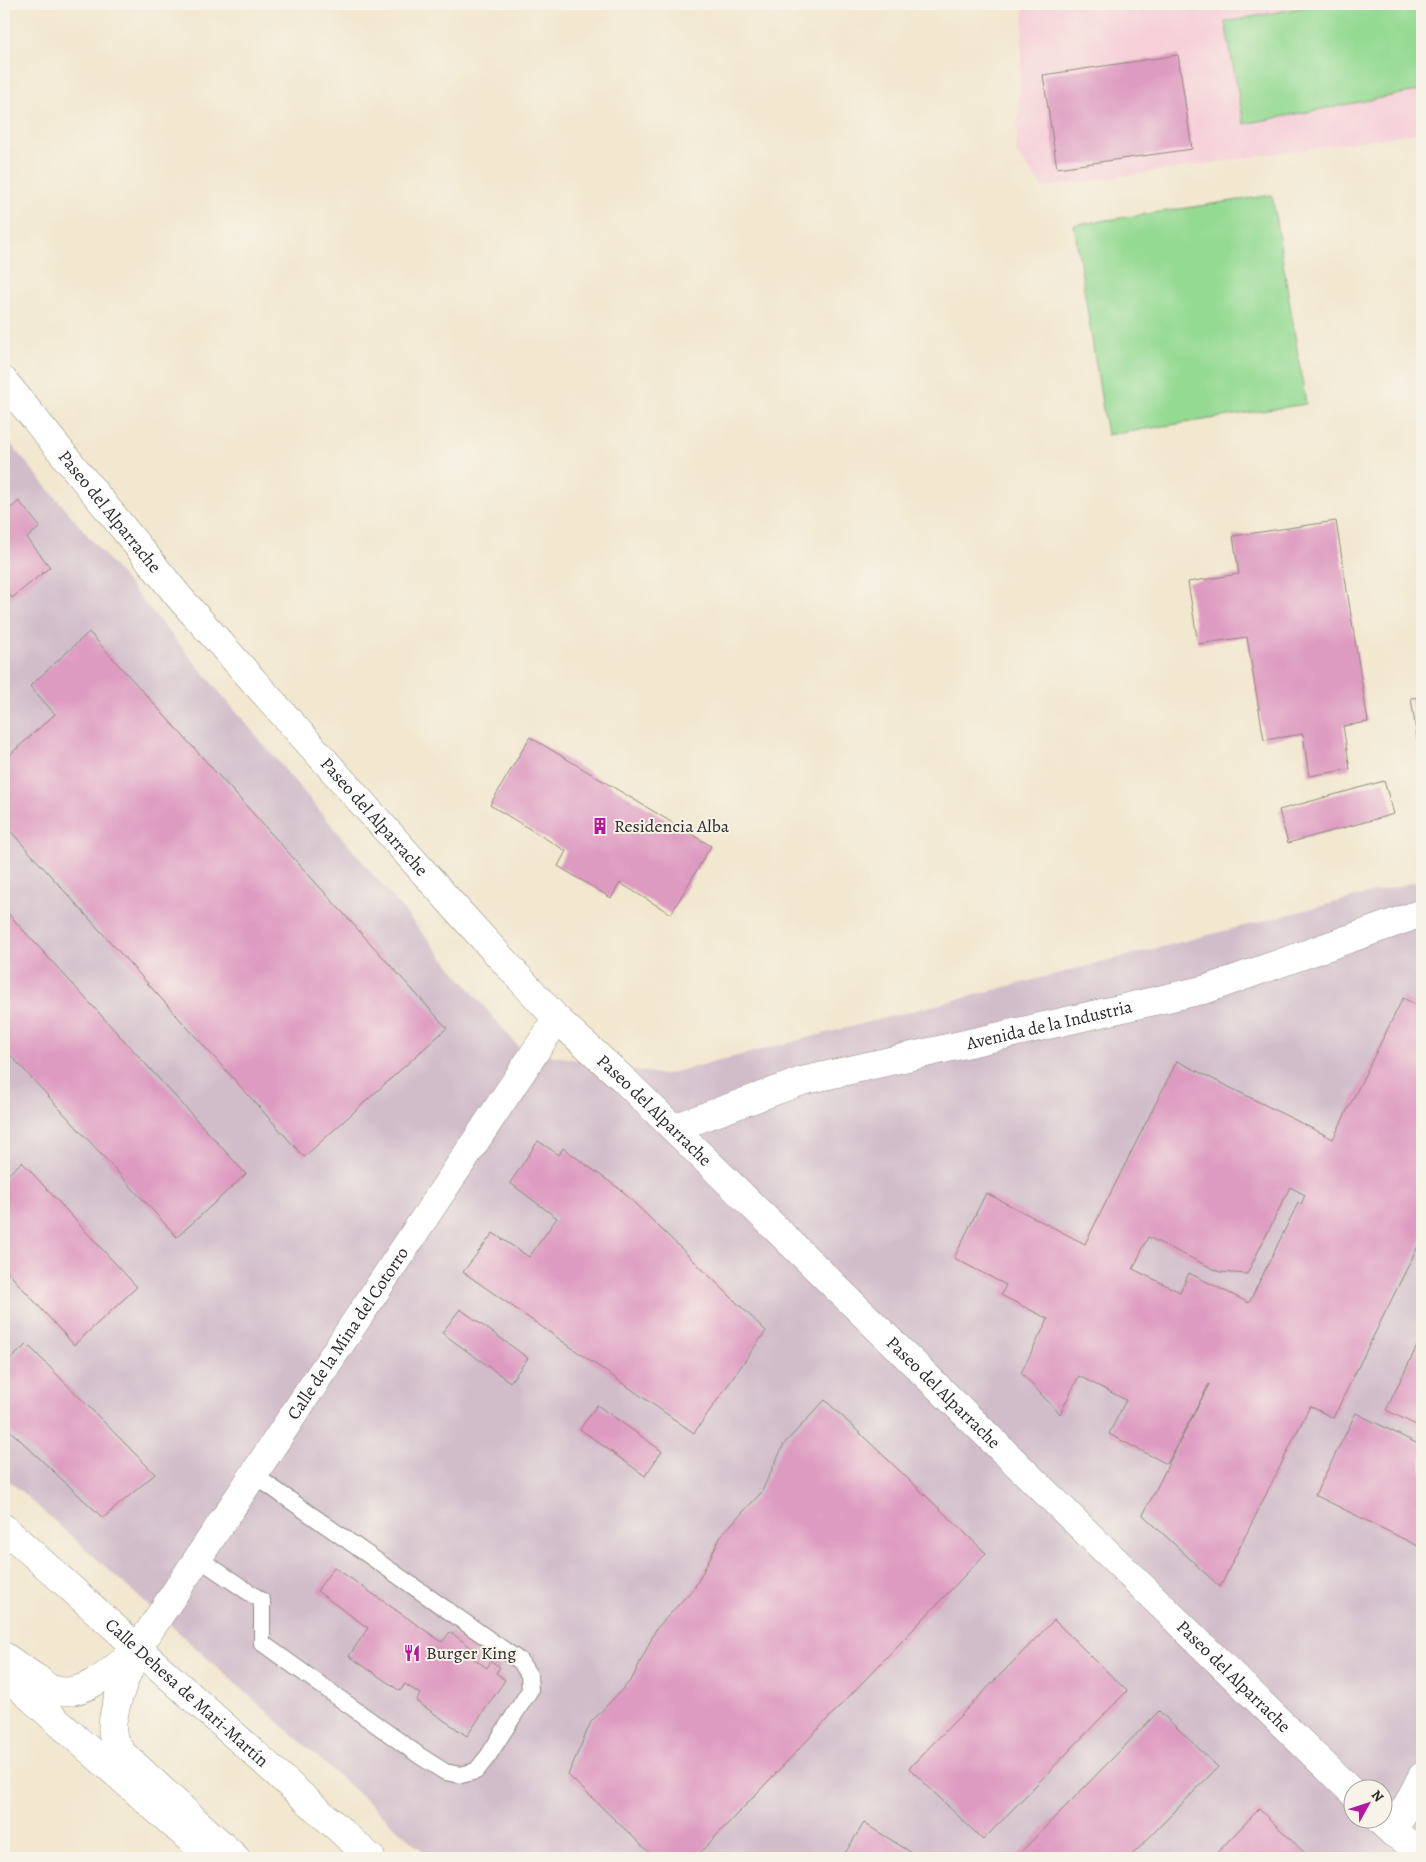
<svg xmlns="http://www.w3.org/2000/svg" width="1426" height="1862" viewBox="0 0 1426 1862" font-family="Alegreya,serif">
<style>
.built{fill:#f6cfd8}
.industrial{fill:#d1bdca;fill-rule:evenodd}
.green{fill:#94da93;stroke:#60825f}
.building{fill:#de9bc1;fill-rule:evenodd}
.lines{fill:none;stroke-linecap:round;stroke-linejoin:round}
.lane-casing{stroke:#8e897d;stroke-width:18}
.street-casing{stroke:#8e897d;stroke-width:29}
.highway-casing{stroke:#8e897d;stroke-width:29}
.lane{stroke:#fff;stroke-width:16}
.street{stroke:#fff;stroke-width:28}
.highway{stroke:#fff;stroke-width:28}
.labels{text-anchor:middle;stroke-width:4;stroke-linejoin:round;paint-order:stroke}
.street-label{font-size:18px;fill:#2b2b2b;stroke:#f7f3e8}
.poi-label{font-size:18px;fill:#2b2b2b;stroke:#f7f3e8;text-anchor:start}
</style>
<rect width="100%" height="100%" fill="#f7f3e8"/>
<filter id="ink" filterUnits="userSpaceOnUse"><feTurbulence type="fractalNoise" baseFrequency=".02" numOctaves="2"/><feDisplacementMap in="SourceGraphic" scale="10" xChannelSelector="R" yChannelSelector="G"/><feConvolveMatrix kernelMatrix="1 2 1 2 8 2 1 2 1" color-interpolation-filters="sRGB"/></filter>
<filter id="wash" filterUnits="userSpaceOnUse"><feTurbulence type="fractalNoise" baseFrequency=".0096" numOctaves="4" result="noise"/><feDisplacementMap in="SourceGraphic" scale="20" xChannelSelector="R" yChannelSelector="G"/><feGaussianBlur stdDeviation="1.12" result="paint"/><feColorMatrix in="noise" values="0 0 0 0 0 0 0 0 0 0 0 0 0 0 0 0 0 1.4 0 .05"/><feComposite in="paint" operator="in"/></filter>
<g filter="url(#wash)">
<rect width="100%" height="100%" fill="#f2e7cf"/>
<!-- built -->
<polygon class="built" points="1024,4 1422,4 1422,132 1043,188 1016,153"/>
<!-- industrial -->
<path class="industrial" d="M4,436l517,614 142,25 759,-195v978h-992l-426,-382zM1354,1790h30v30h-30z"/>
<!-- green -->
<g class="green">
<polygon points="1321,4 1422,4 1422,90 1244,124 1225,22"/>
<polygon points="1272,195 1306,404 1107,435 1074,225"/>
</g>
<g id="blocks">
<!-- building -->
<g class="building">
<polygon points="1178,55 1192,149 1057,168 1043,75"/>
<polygon points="19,501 40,527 27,538 50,567 12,598 4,588 4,530 9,526 4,519 4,514"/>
<polygon points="1336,521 1368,722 1343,726 1350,769 1309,776 1303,734 1264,740 1247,637 1198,644 1188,582 1239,574 1233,536"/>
<polygon points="89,632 447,1028 304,1157 4,824 4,760 55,714 30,686"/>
<polygon points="1422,697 1422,764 1421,764 1411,698"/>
<polygon points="530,737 711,846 671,914 620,883 611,898 558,866 566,851 490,805"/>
<polygon points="1384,781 1394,814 1288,843 1279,810"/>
<polygon points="4,909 246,1174 177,1237 4,1048"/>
<path d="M1403,998l19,10v230l-89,180 -23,-12 -90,181 -77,-72 66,-131 -42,80 -58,-30 17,-34 -47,-24 -19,38 -39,-41 27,-54 -47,-24 5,-10 -52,-27 32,-65 99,51 92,-183 156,78zM1290,1187l15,8 -4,9 -3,-1 -49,100 -60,-30 -9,19 -47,-23 15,-32 72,35 27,2z"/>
<polygon points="538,1141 559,1155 563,1148 621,1190 766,1331 694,1433 463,1272 493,1233 529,1257 557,1218 510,1183"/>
<polygon points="22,1162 137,1287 74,1345 4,1268 4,1178"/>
<polygon points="460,1309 528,1358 510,1382 442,1333"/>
<polygon points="1419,1342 1422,1344 1422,1428 1386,1410"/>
<polygon points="27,1344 155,1474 103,1518 4,1425 4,1365"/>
<polygon points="825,1400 986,1553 695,1858 655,1858 568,1775 591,1722 632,1679 656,1629 695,1587 722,1534 761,1493 784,1444"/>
<polygon points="597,1405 662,1451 645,1476 580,1429"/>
<polygon points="1356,1413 1422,1446 1422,1548 1315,1495"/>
<polygon points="334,1567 442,1642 450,1632 475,1650 470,1656 487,1668 491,1661 500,1667 496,1673 505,1680 467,1736 416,1701 420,1694 405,1684 400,1691 349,1656 368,1628 317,1591"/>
<polygon points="1054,1620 1127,1691 983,1840 909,1768"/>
<polygon points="1159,1711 1218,1767 1129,1858 1015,1858"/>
<polygon points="1259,1809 1310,1858 1212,1858"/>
<polygon points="864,1823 920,1858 842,1858"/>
</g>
</g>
</g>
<g filter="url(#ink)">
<use href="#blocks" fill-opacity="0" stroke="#8e897d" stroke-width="1"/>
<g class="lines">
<!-- lane casing -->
<g class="lane-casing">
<polyline id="lane" points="198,1558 262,1601 262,1643 420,1756 445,1772 461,1775 476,1771 488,1756 530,1690 529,1675 520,1661 254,1475"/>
</g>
<!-- street casing -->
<g class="street-casing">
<g id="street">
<path id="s1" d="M4,381l175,216 281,316 97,106 67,61 730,714"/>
<path id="s2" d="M674,1128l128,-47 405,-92 215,-76"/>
<path id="s3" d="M4,1528l367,330"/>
<path d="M4,1656c11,8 23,16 35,24 4,3 8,8 13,9 29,12 64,-21 83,-39"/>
<polyline points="1380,1821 1393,1833 1422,1851"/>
<polyline points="1393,1833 1422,1776"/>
<path id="s4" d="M236,1858l-114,-105c-2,-4 -6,-8 -8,-13 -8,-22 15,-71 24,-92l419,-629"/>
</g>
</g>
<!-- highway casing -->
<g class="highway-casing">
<polyline id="highway" points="4,1674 211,1858"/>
</g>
<!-- lane -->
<use href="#lane" class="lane"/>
<!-- street -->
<use href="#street" class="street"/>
<!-- highway -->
<use href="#highway" class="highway"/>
</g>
</g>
<!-- icons -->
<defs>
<g id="building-bare" transform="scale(1.35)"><path d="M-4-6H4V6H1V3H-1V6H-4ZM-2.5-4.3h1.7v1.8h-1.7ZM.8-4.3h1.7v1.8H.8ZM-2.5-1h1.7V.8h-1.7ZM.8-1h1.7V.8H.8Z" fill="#b5179e" stroke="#f7f3e8" stroke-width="2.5" paint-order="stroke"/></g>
<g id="restaurant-bare" transform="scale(1.35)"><path d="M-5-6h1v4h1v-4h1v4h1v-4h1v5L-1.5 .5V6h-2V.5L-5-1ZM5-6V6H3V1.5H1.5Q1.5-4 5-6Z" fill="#b5179e" stroke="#f7f3e8" stroke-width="2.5" paint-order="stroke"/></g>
</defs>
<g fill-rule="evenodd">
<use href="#building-bare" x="600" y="826"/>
<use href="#restaurant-bare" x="412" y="1653"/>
</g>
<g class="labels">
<!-- street labels -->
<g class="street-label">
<text dy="6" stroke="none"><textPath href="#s1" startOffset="168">Paseo del Alparrache</textPath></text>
<text dy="6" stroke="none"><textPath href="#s1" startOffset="572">Paseo del Alparrache</textPath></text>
<text dy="6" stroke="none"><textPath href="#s2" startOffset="390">Avenida de la Industria</textPath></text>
<text dy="6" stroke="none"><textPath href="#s1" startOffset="978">Paseo del Alparrache</textPath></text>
<text dy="6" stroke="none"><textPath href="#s4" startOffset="645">Calle de la Mina del Cotorro</textPath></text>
<text dy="6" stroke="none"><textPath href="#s1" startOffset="1382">Paseo del Alparrache</textPath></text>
<text dy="6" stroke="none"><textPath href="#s1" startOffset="1788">Paseo del Alparrache</textPath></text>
<text dy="6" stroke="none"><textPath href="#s3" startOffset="246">Calle Dehesa de Mari-Martín</textPath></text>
</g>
<!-- poi labels -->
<g class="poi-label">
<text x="614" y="832">Residencia Alba</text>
<text x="426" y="1659">Burger King</text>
</g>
</g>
<!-- margin -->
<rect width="1426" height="1862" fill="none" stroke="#f7f3e8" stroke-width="20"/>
<!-- north arrow -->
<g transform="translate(1368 1804) rotate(50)"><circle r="24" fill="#f7f3e8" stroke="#a5a39c"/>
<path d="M0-4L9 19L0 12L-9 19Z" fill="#b5179e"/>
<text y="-8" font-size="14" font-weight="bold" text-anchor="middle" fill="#2b2b2b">N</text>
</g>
</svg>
